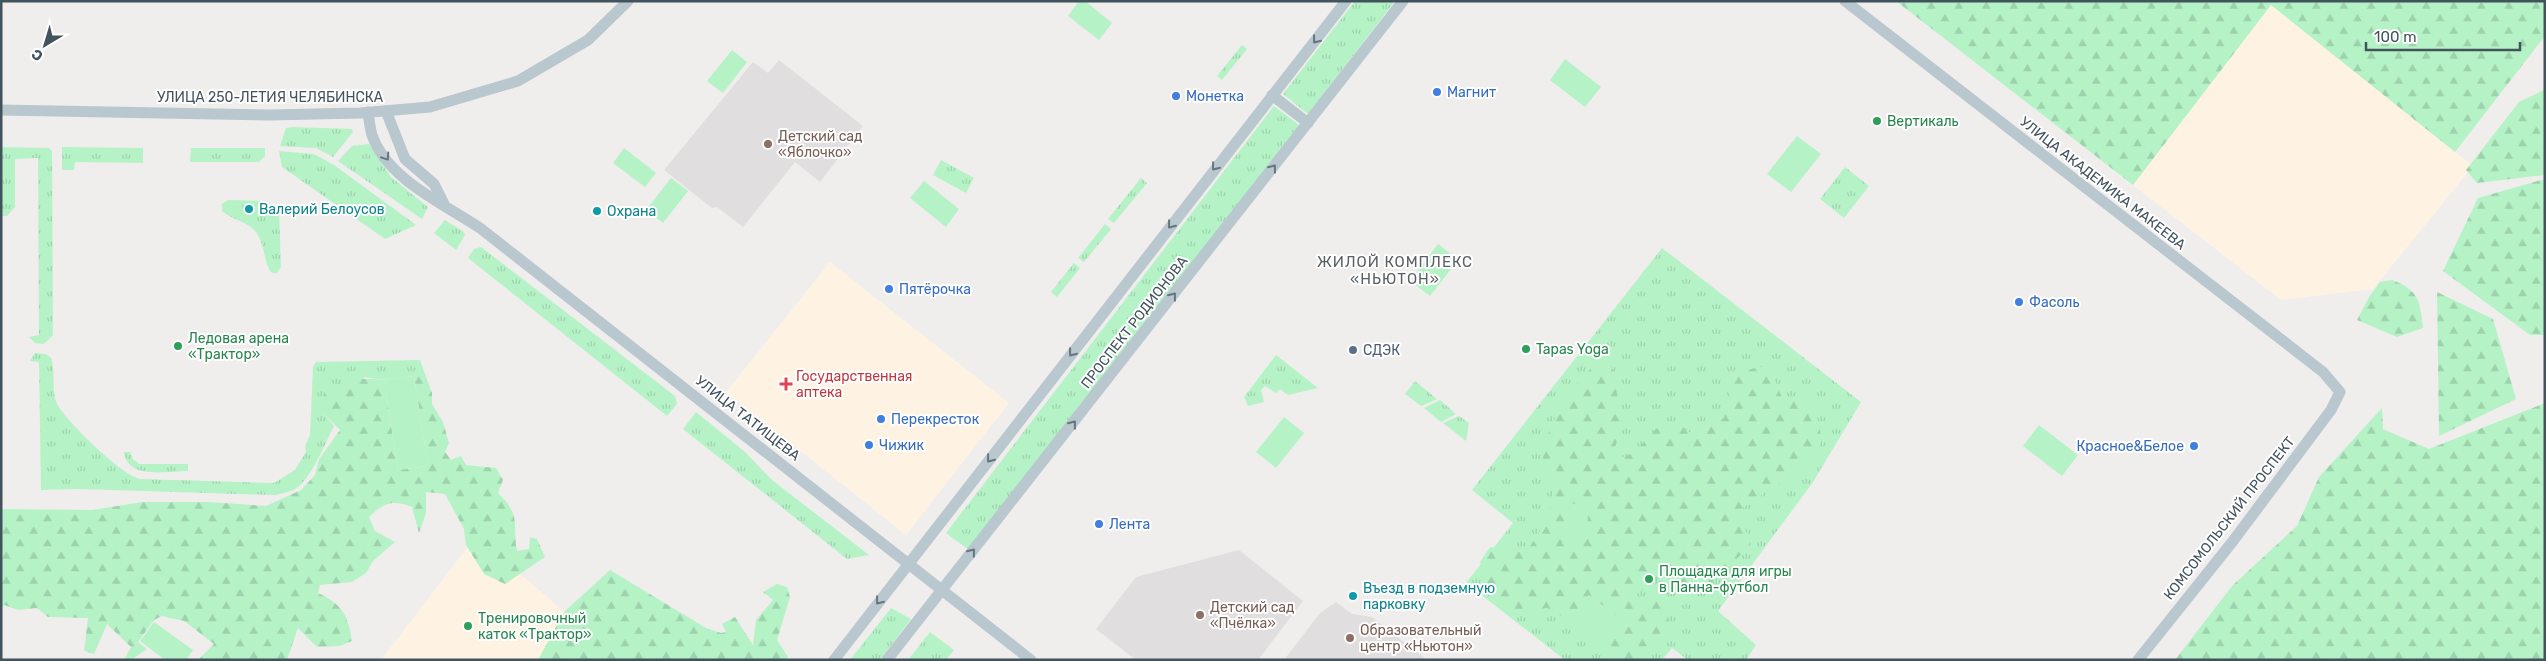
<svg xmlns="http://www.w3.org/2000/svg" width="2546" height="661" viewBox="0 0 2546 661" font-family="Rubik,sans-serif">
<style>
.commercial{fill:#fef3e3}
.education{fill:#e1dedf}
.grass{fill:url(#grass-tufts)}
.forest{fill:url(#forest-firs)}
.garden{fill:#b5f3c6}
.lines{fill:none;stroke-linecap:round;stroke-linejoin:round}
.tertiary{stroke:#b9c7ce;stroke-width:11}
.oneway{stroke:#66767f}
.shop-dot{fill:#3f7fe0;stroke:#fff;stroke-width:2}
.leisure-dot{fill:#2e9e5b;stroke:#fff;stroke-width:2}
.education-dot{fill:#8d6e63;stroke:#fff;stroke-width:2}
.culture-dot{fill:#0f9aa8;stroke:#fff;stroke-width:2}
.service-dot{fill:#5c6f8a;stroke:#fff;stroke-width:2}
.health-dot{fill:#e0444e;stroke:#fff;stroke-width:2}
.labels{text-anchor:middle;stroke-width:4;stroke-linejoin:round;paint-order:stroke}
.shop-label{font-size:14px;fill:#366cbe;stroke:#fff;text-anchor:start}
.street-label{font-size:14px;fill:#43535d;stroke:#fff}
.leisure-label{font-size:14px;fill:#27864d;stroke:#fff;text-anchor:start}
.education-label{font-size:14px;fill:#785e54;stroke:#fff;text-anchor:start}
.culture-label{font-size:14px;fill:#0d838f;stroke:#fff;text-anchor:start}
.service-label{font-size:14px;fill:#4e5e75;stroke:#fff;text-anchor:start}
.health-label{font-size:14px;fill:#be3a42;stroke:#fff;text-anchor:start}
.neighbourhood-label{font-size:15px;letter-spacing:1px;fill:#595f63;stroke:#fff}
</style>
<defs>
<pattern id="grass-tufts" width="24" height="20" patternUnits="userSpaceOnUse" patternTransform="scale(1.25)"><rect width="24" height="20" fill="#b5f3c6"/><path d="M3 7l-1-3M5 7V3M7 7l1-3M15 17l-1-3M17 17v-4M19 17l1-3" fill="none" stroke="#9dd2ac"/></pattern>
<pattern id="forest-firs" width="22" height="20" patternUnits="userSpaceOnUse" patternTransform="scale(1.25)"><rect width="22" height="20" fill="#b5f3c6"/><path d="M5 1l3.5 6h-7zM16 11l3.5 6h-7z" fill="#9dd2ac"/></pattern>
</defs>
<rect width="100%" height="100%" fill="#f0eded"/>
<!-- commercial -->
<g class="commercial">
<polygon points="2271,5 2473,166 2373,289 2281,300 2133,185"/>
<polygon points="830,262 1009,403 906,535 726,392"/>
<polygon points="476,536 575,621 575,660 381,660"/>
</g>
<!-- education -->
<g class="education">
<polygon points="779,60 863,126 820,182 795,162 743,227 717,207 712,208 664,170 753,62 768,73"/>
<polygon points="1239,550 1303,601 1258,660 1136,660 1096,629 1136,577"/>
<polygon points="1336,602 1352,614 1372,617 1427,660 1284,660 1320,613"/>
</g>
<!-- grass -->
<g class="grass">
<polygon points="1355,1 1395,1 1308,114 1283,94"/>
<polygon points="1242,45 1247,49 1222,80 1217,76"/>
<polygon points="1274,106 1299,125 969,550 946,533"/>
<polygon points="293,127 352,129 353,132 333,157 316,148 280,146 286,128"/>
<polygon points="369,144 391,177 428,207 422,219 338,161 352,146"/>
<polygon points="1,147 49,148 52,151 53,335 44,344 35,343 29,337 39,335 38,158 15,159 15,207 7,216 1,216"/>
<polygon points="62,147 143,148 143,163 75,162 74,170 62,170"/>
<polygon points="191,148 265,148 265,156 259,162 190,162"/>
<polygon points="279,151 314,154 334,165 416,225 385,239 282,167"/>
<polygon points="941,160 974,178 966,193 933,175"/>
<polygon points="1845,167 1869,186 1844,218 1820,199"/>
<polygon points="1141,178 1147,183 1114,223 1108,219"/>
<path d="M228,200l37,1 14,8 2,58 -4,6h-5c-8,-8 -7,-29 -16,-41 -9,-11 -24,-12 -34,-21v-7z"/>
<polygon points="445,220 464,232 465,235 456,250 434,233"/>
<polygon points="1105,224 1111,229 1084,262 1078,258"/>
<polygon points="481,247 675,396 677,404 667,416 468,258 474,249"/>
<polygon points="1662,248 1861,402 1813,482 1718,611 1756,645 1746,660 1688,660 1672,648 1662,660 1565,660 1466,583 1513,523 1472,490"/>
<polygon points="1074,263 1080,268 1057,297 1051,292"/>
<path d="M35,353l11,1 5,4c5,14 0,33 6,46 9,17 67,74 84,75l133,4 21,-13 11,-18 -1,-6 5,-11 3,-68 3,-5 104,-2 -6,16 -30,4 -19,-3 -42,36 11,13c-9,17 -23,54 -39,63 -5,3 -13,4 -19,6l-199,-6 -36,1 -2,-128 -9,-1z"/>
<polygon points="1276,355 1318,388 1288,395 1280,389 1276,393 1265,386 1261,390 1264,402 1248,406 1244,397"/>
<polygon points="1415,381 1437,399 1421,406 1405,394"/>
<polygon points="1440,400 1456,414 1441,422 1424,408"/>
<polygon points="696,412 745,452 772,480 869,555 847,559 683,429"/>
<polygon points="1459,416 1469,423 1466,441 1443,423"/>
<path d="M124,452h6l3,7 6,5h49v7c-21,0 -61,9 -64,-19z"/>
<polygon points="891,608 911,619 880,660 850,660"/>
<polygon points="930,632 954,650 946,660 908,660"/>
</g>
<!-- forest -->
<g class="forest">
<polygon points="1896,1 2545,1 2545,36 2455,152 2271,5 2133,185"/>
<polygon points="2545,88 2545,175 2477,183 2466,170 2519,102 2542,91"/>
<polygon points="2545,179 2545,335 2530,335 2443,271 2478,198"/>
<path d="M2392,280c27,10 28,21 31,48l-26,9 -40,-17 12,-23 11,-15z"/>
<polygon points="2437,292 2493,319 2516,399 2439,436"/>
<path d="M420,360l12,33v11l11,18 6,21 -4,9 6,8 10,-4 5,9 30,3 7,12 -5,13c24,23 14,30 19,58l12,-2 1,-12 7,2 8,18 -40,27 -21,-10 -18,-29 -2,-16 -19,-35 -19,-2v21l-7,20 -7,-26c-20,-8 -28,-4 -43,10l6,14 20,11 -22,19 -7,12 -14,9 -32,3 -2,8c24,11 30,22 34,48l-13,5 -22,1 -19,-19 -11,32h-89l16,-16 -30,-23 -22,-5 -8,4 -16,22 9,7 -16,11h-7l7,-13 -24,-23 -13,30 -10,-3 4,-33 -40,-1 -11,-9 -19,2 -14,-5 -3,2v-98l91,1 51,-8h65l58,4 35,-16 14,-15 4,-16 21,-29 -17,-17 3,-25c20,-8 37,-11 58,-8l14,90 30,-4 -14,-90z"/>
<path d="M1606,360l9,12 6,60 -12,30 27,-10 13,-17 11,-9 23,1 10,8 31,-17c6,-33 7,-49 45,-52l13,32 32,5 8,37 -10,21 -74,50 13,33c-10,10 -40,44 -53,46 -16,2 -28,-5 -42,-11l-21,17 30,3 5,38 -23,23h-33l-11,-21 -56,-31 -40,6 -18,-19 -9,-33 10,-15 35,6c14,-18 29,-43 28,-67 -1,-8 -9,-16 -10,-24 -2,-28 25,-69 43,-89 5,-5 14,-9 20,-13z"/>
<polygon points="2545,403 2545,660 2175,660 2232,586 2297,526 2319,477 2382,408 2383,429 2429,449"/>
<polygon points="610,570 706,628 721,633 726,632 722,624 735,617 753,645 756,620 773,600 763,592 777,584 787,587 790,597 777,640 788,657 786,660 538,660 564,612"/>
</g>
<!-- garden -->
<g class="garden">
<polygon points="1079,1 1085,1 1112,23 1099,40 1068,16"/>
<polygon points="732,50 747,62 723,93 707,81"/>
<polygon points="1565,59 1601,87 1585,107 1550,80"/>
<polygon points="1797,136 1821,154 1791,192 1767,174"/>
<polygon points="624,148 656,173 645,187 613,163"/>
<polygon points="671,178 688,191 663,223 646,210"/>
<polygon points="924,181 959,209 946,227 910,198"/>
<polygon points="1438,244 1458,260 1430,296 1410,281"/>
<polygon points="414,376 428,466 398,470 384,380"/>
<polygon points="1284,417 1304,433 1276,468 1256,452"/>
<polygon points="2039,425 2078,455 2062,476 2023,446"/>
<polygon points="1571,503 1590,507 1582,548 1562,544"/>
<polygon points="1589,595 1625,622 1609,643 1573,615"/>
<polygon points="154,622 193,650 186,660 165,660 140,641"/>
</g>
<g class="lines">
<!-- tertiary -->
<g class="tertiary">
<polyline points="1845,1 2323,372 2340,392 2331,410 2233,541 2138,660"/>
<polyline points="1272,95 1308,123"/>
<polyline points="1,110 270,115 360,113 430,107 518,81 588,40 628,1"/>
<polyline points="386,111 405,159 434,184 444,204"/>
<path d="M368,112c1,8 2,16 4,23 15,44 72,69 108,93l551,432"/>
<polyline points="834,660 1346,1"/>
<polyline points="887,660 1403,1"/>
</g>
</g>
<!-- one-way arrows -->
<defs><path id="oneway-chevron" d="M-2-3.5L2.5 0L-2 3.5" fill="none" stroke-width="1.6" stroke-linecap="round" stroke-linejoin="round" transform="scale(1.25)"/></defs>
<g class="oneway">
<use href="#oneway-chevron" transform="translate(1316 40) rotate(128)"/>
<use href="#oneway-chevron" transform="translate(386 157) rotate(56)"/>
<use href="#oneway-chevron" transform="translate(1215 167) rotate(128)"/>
<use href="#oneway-chevron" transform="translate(1273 168) rotate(-52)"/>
<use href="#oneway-chevron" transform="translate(1171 225) rotate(128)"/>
<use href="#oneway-chevron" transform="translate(1173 296) rotate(-52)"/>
<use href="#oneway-chevron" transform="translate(1072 353) rotate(128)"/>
<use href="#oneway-chevron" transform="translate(1073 424) rotate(-52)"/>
<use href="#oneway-chevron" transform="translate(990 459) rotate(128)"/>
<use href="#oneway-chevron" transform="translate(972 552) rotate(-51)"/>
<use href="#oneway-chevron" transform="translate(879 601) rotate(128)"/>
</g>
<!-- markers -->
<g class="shop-dot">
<circle cx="1437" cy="92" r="5"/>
<circle cx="1176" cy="96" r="5"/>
<circle cx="889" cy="289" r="5"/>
<circle cx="2019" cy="302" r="5"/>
<circle cx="881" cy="419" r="5"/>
<circle cx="869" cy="445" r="5"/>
<circle cx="2194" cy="446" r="5"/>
<circle cx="1099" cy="524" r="5"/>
</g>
<g class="leisure-dot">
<circle cx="1877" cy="121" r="5"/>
<circle cx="178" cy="346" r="5"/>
<circle cx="1526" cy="349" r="5"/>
<circle cx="1649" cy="579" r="5"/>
<circle cx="468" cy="626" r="5"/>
</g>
<g class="education-dot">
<circle cx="768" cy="144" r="5"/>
<circle cx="1200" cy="615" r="5"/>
<circle cx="1350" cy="638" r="5"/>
</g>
<g class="culture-dot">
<circle cx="249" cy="209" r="5"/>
<circle cx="597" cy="211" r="5"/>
<circle cx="1353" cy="596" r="5"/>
</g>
<circle class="service-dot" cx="1353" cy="350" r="5"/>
<path class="health-dot" d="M783.5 376.5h5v5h5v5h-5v5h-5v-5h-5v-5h5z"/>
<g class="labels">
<!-- shop labels -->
<g class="shop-label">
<text x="1447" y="97">Магнит</text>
<text x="1186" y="101">Монетка</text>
<text x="899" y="294">Пятёрочка</text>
<text x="2029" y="307">Фасоль</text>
<text x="891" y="424">Перекресток</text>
<text x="879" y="450">Чижик</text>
<text x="2184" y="451" text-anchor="end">Красное&amp;Белое</text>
<text x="1109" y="529">Лента</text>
</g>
<!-- street labels -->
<g class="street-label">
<text x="270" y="102">УЛИЦА 250-ЛЕТИЯ ЧЕЛЯБИНСКА</text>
<text transform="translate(2103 183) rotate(38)" y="5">УЛИЦА АКАДЕМИКА МАКЕЕВА</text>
<text transform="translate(1134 322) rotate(-52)" y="5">ПРОСПЕКТ РОДИОНОВА</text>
<text transform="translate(748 418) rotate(38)" y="5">УЛИЦА ТАТИЩЕВА</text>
<text transform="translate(2229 518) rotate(-52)" y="5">КОМСОМОЛЬСКИЙ ПРОСПЕКТ</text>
</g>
<!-- leisure labels -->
<g class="leisure-label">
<text x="1887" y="126">Вертикаль</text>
<text x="188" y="343">Ледовая арена<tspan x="188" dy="16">«Трактор»</tspan></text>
<text x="1536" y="354">Tapas Yoga</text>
<text x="1659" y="576">Площадка для игры<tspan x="1659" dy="16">в Панна-футбол</tspan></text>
<text x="478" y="623">Тренировочный<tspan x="478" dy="16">каток «Трактор»</tspan></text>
</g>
<!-- education labels -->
<g class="education-label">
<text x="778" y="141">Детский сад<tspan x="778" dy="16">«Яблочко»</tspan></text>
<text x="1210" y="612">Детский сад<tspan x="1210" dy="16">«Пчёлка»</tspan></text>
<text x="1360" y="635">Образовательный<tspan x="1360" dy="16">центр «Ньютон»</tspan></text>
</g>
<!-- culture labels -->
<g class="culture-label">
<text x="259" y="214">Валерий Белоусов</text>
<text x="607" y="216">Охрана</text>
<text x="1363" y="593">Въезд в подземную<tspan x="1363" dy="16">парковку</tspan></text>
</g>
<!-- service labels -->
<g class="service-label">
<text x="1363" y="355">СДЭК</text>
</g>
<!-- health labels -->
<g class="health-label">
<text x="796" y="381">Государственная<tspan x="796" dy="16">аптека</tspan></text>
</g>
<!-- neighbourhood labels -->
<g class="neighbourhood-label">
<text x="1395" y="267">ЖИЛОЙ КОМПЛЕКС<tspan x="1395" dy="17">«НЬЮТОН»</tspan></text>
</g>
</g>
<!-- border -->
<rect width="2546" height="661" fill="none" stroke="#43535d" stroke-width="5"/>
<!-- north arrow -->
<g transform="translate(45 45) rotate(218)" stroke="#ffffff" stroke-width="4" paint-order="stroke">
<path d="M0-4L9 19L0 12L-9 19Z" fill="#43535d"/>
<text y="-8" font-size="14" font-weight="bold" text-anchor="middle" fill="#43535d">С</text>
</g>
<!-- scale -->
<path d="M2366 42v8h154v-8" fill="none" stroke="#43535d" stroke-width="2.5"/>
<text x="2374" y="42" font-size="15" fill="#43535d" stroke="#ffffff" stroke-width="4" paint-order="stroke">100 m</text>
</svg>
